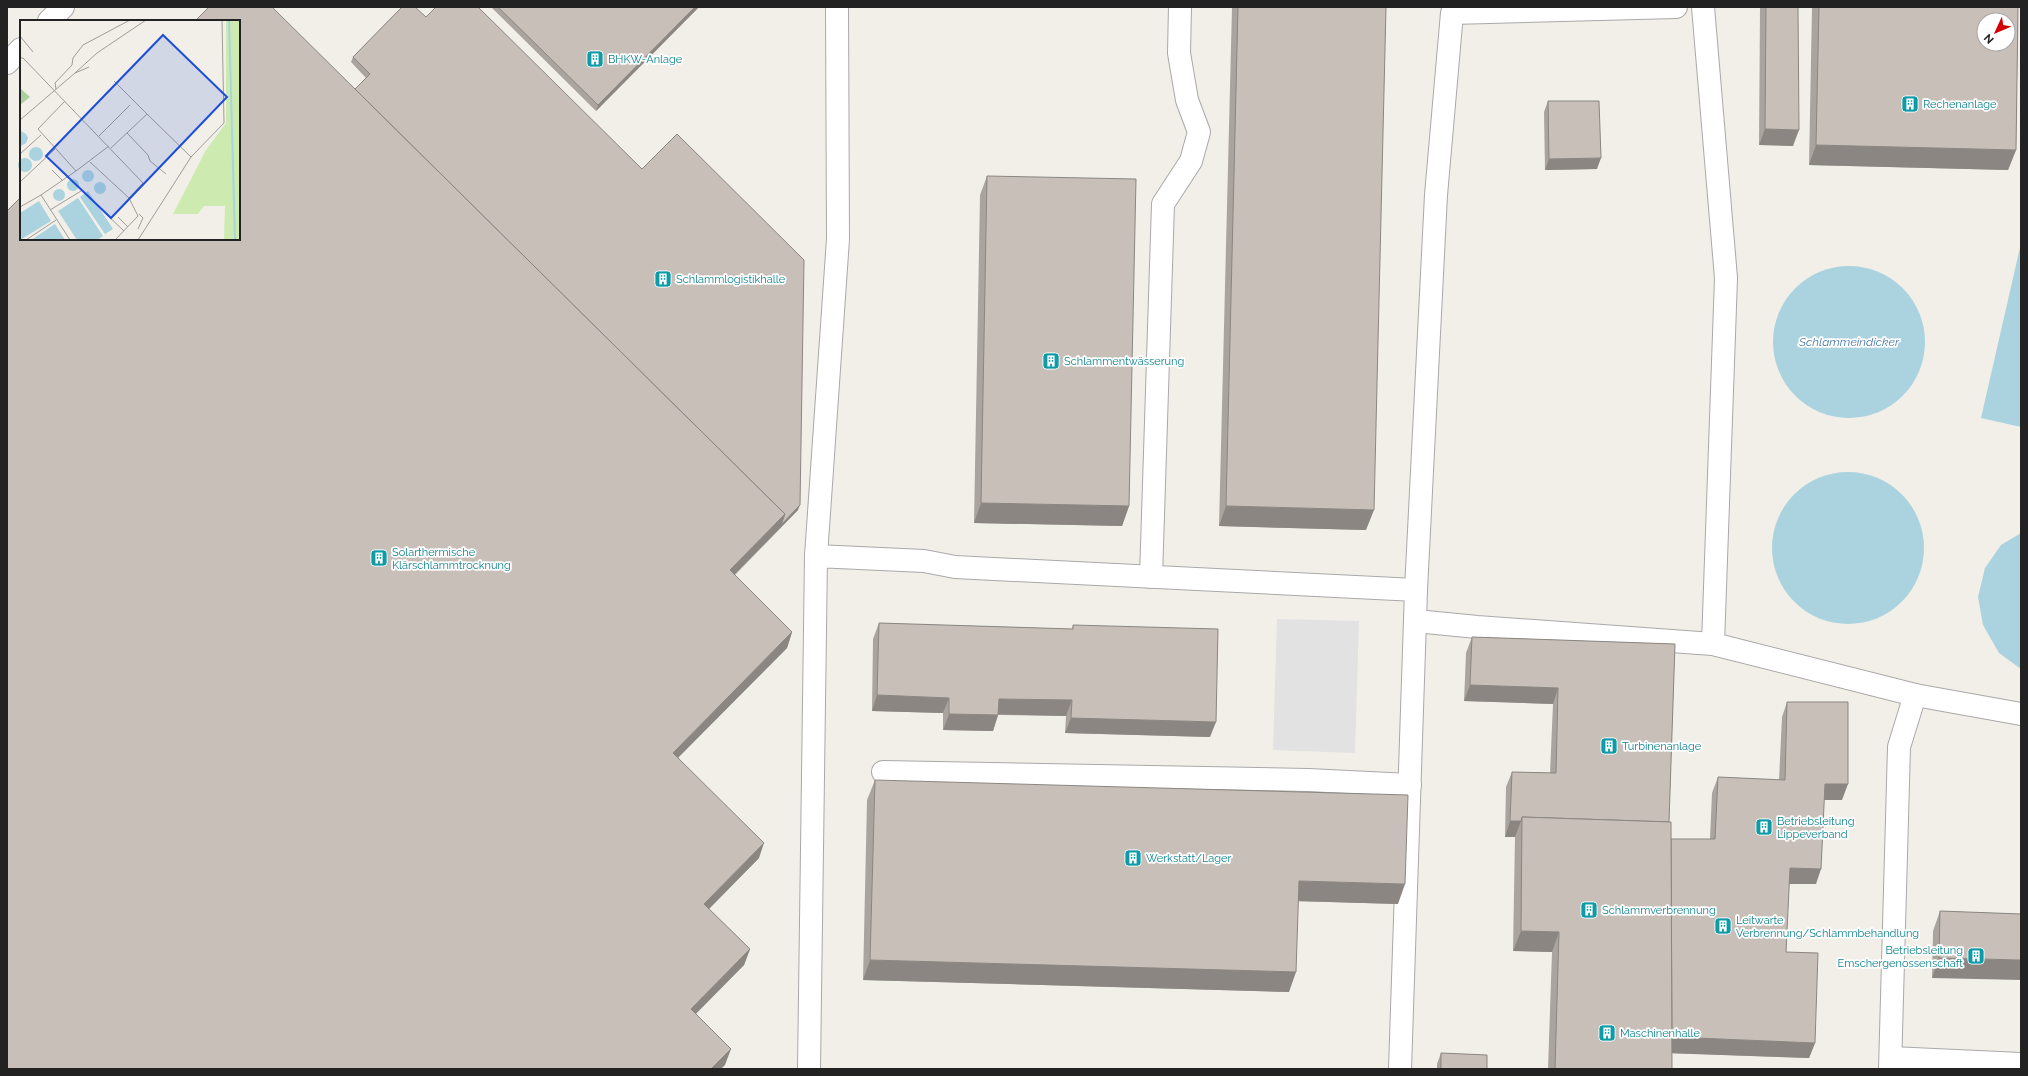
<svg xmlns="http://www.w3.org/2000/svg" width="2028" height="1076" viewBox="0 0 2028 1076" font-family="Raleway,sans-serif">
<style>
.parking{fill:#e2e2e2}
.water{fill:#aad3df}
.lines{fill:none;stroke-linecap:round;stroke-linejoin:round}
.minor-casing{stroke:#a9a9a9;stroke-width:24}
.minor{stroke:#fff;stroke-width:22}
.wall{fill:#aba49e}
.shaded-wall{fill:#8b8681}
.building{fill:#c7bfb8;stroke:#8b8681;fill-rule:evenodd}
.labels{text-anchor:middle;stroke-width:3.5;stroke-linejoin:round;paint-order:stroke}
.culture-label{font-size:11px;fill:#0d838f;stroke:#fff;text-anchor:start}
.water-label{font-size:12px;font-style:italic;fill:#4a7aab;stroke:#fff}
.inset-river{fill:none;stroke:#aad3df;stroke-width:2}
.inset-road{fill:none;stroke:#9f9d99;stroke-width:1}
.view{fill:#1d4ed8;fill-opacity:0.15;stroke:#1d4ed8;stroke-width:2}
.inset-edge{fill:none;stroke:#222;stroke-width:2}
</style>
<rect width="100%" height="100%" fill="#f2efe9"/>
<!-- parking -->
<polygon class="parking" points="1277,619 1359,621 1355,753 1273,750"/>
<!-- water -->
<g class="water">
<polygon points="2021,243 2021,427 1981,418"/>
<circle cx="1849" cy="342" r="76"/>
<circle cx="1848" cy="548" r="76"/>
<polygon points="2021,533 2021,669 1999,653 1983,625 1978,597 1985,568 2001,545"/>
</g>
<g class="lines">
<!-- minor casing -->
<g class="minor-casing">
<g id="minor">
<polyline points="1703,7 1726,278 1713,644"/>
<polyline points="49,21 63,7"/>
<polyline points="7,63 21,49"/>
<polyline points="816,556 838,239 837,7"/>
<polyline points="1151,577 1163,204 1191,161 1199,132 1187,100 1179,53 1180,7"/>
<polyline points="1416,621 1477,627 1713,644 1915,695 1899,747 1890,1069"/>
<polyline points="1915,695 2021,714"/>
<polyline points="883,772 1308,780 1410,785"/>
<polyline points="1891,1058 2021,1064"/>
<polyline points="809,1069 816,556 924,561 955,567 1416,590"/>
<polyline points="1400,1069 1416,590 1436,195 1452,13 1676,7"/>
</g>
</g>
<!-- minor -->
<use href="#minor" class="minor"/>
</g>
<!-- wall -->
<g class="wall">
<polygon points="402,7 798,510 735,575 792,632 787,648 678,757 759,858 709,909 750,949 744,965 695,1014 725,1065 7,1069 355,89 366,78 351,62 353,57"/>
<polygon points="491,7 699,7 596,111"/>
<polygon points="1232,7 1386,7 1366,530 1219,526"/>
<polygon points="1760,7 1798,7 1793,146 1759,145"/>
<polygon points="1812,7 2018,7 2016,150 2008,170 1809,165"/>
<polygon points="1548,101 1597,169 1545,170 1544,112"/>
<polygon points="987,176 1129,506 1122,526 974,523 980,195"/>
<polygon points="879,623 1072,629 1073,625 1210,737 1065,733 1066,716 998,715 993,731 943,730 943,713 872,711 873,639"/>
<polygon points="1472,637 1675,644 1669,822 1671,839 1710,839 1712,793 1718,777 1779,780 1782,717 1787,702 1842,800 1824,800 1816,884 1789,884 1786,952 1815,1043 1809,1058 1672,1053 1672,1069 1548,1069 1552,952 1513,951 1515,837 1505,837 1506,787 1512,772 1550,773 1553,704 1464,701 1466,653"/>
<polygon points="875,780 1398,904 1298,901 1289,992 863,980 867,800"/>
<polygon points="1940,911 2021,914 1932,978 1933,931"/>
<polygon points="1441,1053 1487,1069 1437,1069 1437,1064"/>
</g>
<!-- shaded-wall -->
<g class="shaded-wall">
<polygon points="695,7 699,7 596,111 598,105"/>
<polygon points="1765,129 1799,130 1793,146 1759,145"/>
<polygon points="1816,145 2016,150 2008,170 1809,165"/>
<polygon points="1601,158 1597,169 1545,170 1549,159"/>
<polygon points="981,503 1129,506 1122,526 974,523"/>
<polygon points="800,505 798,510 724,585 730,570 785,514"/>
<polygon points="1226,506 1374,510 1366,530 1219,526"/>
<polygon points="792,632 787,648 668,768 673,753"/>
<polygon points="1470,685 1558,688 1553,704 1464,701"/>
<polygon points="877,695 949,698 943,713 872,711"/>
<polygon points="999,699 1072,700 1066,716 993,714"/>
<polygon points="949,714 998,715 993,731 943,730"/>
<polygon points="1071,718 1216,722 1210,737 1065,733"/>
<polygon points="1825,784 1848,784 1842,800 1819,800"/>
<polygon points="1510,821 1521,821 1515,837 1505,837"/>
<polygon points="764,843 759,858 698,920 704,904"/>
<polygon points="1790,868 1821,869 1816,884 1784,884"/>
<polygon points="1299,881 1405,884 1398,904 1292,901"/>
<polygon points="1521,931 1559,932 1552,952 1513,951"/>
<polygon points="750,949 744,965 685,1025 691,1009"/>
<polygon points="1939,958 2021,960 2021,980 1932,978"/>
<polygon points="870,960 1296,972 1289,992 863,980"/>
<polygon points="1669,1037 1815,1043 1809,1058 1663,1053"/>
<polygon points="731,1049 725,1065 721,1069 711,1069"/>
</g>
<!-- building -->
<g class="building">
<polygon points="209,7 272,7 785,514 730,570 792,632 673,753 764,843 704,904 750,949 691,1009 731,1049 711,1069 7,1069 7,211 21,197 21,239 239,239 239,21 195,21"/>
<polygon points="402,7 415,7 426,17 436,7 478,7 642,169 677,134 804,260 800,505 781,525 785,514 355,89 370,74 353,57"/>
<polygon points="498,7 695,7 598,105"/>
<polygon points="1238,7 1386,7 1374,510 1226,506"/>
<polygon points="1766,7 1798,7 1799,130 1765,129"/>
<path d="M1819,7h199l-2,143 -200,-5zM1984,20h24v24h-24z"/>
<polygon points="1548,101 1599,101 1601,158 1549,159"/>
<polygon points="987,176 1136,179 1129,506 981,503"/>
<polygon points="879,623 1073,629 1073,625 1218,629 1216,722 1071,718 1072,700 999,699 998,715 949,714 949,698 877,695"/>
<polygon points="1472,637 1675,644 1669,822 1522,817 1521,821 1510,821 1512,772 1556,773 1558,688 1470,685"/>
<polygon points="1787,702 1848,702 1848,784 1825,784 1821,869 1790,868 1786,952 1818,953 1815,1043 1672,1037 1671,839 1715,839 1718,777 1785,780"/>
<polygon points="875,780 1408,795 1405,884 1299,881 1296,972 870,960"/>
<polygon points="1522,817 1671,822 1672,1069 1555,1069 1559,932 1521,931"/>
<polygon points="1940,911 2021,914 2021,960 1939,958"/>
<polygon points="1441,1053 1487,1055 1487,1069 1441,1069"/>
</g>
<!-- icons -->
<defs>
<g id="building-square" transform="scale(0.9)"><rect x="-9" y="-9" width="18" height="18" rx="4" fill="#0f9aa8" stroke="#fff"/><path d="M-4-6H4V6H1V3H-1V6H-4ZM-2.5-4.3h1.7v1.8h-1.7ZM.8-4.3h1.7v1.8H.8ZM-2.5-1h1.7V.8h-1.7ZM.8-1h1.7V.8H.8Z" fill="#fff"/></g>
</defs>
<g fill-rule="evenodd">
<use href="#building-square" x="595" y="59"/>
<use href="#building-square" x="1910" y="104"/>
<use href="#building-square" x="663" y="279"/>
<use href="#building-square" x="1051" y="361"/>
<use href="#building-square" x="379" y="558"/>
<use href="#building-square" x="1609" y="746"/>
<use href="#building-square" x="1764" y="827"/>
<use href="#building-square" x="1133" y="858"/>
<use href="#building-square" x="1589" y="910"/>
<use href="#building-square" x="1723" y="926"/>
<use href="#building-square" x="1976" y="956"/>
<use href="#building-square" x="1607" y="1033"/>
</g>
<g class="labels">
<!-- culture labels -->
<g class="culture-label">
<text x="608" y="63">BHKW-Anlage</text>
<text x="1923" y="108">Rechenanlage</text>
<text x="676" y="283">Schlammlogistikhalle</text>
<text x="1064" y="365">Schlammentwässerung</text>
<text x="392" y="556">Solarthermische<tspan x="392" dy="13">Klärschlammtrocknung</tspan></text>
<text x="1622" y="750">Turbinenanlage</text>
<text x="1777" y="825">Betriebsleitung<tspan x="1777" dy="13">Lippeverband</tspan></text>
<text x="1146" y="862">Werkstatt/Lager</text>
<text x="1602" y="914">Schlammverbrennung</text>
<text x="1736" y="924">Leitwarte<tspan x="1736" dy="13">Verbrennung/Schlammbehandlung</tspan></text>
<text x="1963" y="954" text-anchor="end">Betriebsleitung<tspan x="1963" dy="13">Emschergenossenschaft</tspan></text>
<text x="1620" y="1037">Maschinenhalle</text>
</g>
<!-- water labels -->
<g class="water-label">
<text x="1849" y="346">Schlammeindicker</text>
</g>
</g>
<!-- overview -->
<g transform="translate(20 20)">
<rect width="220" height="220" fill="#f2efe9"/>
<path d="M206,0h14v220h-16l1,-34h-21l-6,8h-25l33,-64 20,-27z" fill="#cdebb0"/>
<path d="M0,68l10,9 -10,8z" fill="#add19e"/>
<path d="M1,111l5,3 2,4 -2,5 -5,3zM9 134a7 7 0 1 1 14 0a7 7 0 1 1-14 0ZM-2 145a7 7 0 1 1 14 0a7 7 0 1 1-14 0ZM62 156a6 6 0 1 1 12 0a6 6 0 1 1-12 0ZM47 165a6 6 0 1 1 12 0a6 6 0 1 1-12 0ZM74 168a6 6 0 1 1 12 0a6 6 0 1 1-12 0ZM33 175a6 6 0 1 1 12 0a6 6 0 1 1-12 0ZM68,171l25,38 -8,5 -25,-37zM58,178l25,38 -6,4h-20l-19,-29zM19,181l12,20 -31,19v-27zM35,204l10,16h-34z" fill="#aad3df"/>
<path class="inset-river" d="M209,0l6,220"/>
<path class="inset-road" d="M0,16l13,16M0,38h3l120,125 -14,15 9,18 -23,24M55,53l22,-20 49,-33M36,69l-1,-6 17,-18 1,-7 10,-13 47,-25M45,81l-27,28 38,42 33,-25M0,100l55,-47 14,-6M107,113l21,22 2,6 16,13M79,116l31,-31M91,128l36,-34 -33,-33M0,134l21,-19M171,137l33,-34 -2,-103M70,142l39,36M32,150l11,11M0,162l35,-33M21,175l35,-24M0,187l21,-12 29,45M30,190l31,-19M85,193l19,18M98,197l10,10M118,209l5,-11 -4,-4M6,220l30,-20M118,220l53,-83 -44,-43"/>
<path class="view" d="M143,15l64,62 -116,121 -65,-62z"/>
<rect width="220" height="220" class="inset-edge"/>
</g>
<!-- border -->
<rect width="2028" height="1076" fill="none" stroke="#222222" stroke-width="16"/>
<!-- north arrow -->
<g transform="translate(1996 32) rotate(226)"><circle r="19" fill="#ffffff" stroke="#a7a7a7"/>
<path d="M0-3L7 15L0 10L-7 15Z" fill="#d40000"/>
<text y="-6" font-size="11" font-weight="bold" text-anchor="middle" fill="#222222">N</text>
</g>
</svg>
